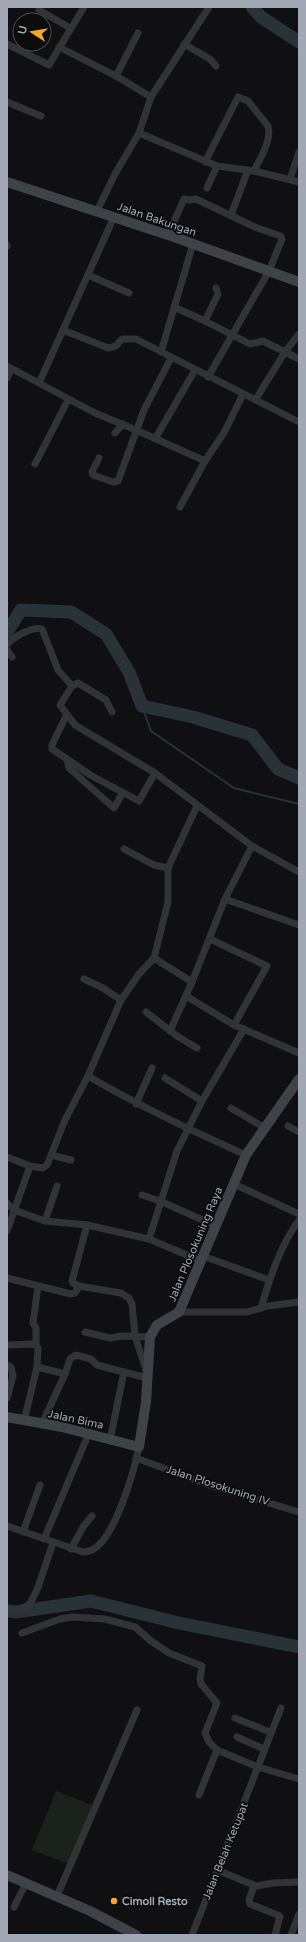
<svg xmlns="http://www.w3.org/2000/svg" width="306" height="1942" viewBox="0 0 306 1942" font-family="'Varela Round',sans-serif">
<style>
.green{fill:#1b221b}
.lines{fill:none;stroke-linecap:round;stroke-linejoin:round}
.stream{stroke:#293237;stroke-width:2}
.river{stroke:#293237;stroke-width:13}
.street{stroke:#313337;stroke-width:7}
.secondary{stroke:#3f4247;stroke-width:10}
.poi-dot{fill:#f4a827;stroke:#0c0c0d;stroke-width:1.5}
.labels{text-anchor:middle;stroke-width:3.5;stroke-linejoin:round;paint-order:stroke}
.street-label{font-size:11px;fill:#a1a7b3;stroke:#0c0c0d}
.poi-label{font-size:11px;font-weight:bold;fill:#a1a7b3;stroke:#0c0c0d;text-anchor:start}
</style>
<rect width="100%" height="100%" fill="#101012"/>
<!-- green -->
<polygon class="green" points="56,1791 95,1806 72,1865 32,1850"/>
<g class="lines">
<!-- stream -->
<polyline class="stream" points="142,706 151,731 234,788 299,804"/>
<!-- river -->
<g class="river">
<polyline points="252,7 261,17 299,42"/>
<polyline points="7,632 21,610 71,612 106,634 129,672 142,706 193,717 252,735 278,769 299,778"/>
<polyline points="9,1611 16,1612 91,1601 179,1623 299,1647"/>
</g>
<!-- street -->
<g class="street">
<polyline points="39,10 70,28"/>
<polyline points="7,44 49,65 84,7"/>
<polyline points="184,44 210,59 216,66"/>
<polyline points="59,47 116,76 151,97 139,133 115,174 97,211"/>
<polyline points="116,76 138,33"/>
<polyline points="151,97 209,7"/>
<polyline points="7,102 41,116"/>
<polyline points="139,133 217,166 254,171 299,182"/>
<path d="M205,162l33,-65 10,4 20,25c4,15 -8,32 -14,45"/>
<polyline points="290,179 299,152"/>
<polyline points="207,188 217,166"/>
<polyline points="231,215 248,170"/>
<polyline points="168,235 184,199 190,200 196,199 257,228 281,236 282,239 269,271 208,377"/>
<polyline points="7,245 7,246"/>
<polyline points="88,275 129,293"/>
<polyline points="174,307 205,321 250,344 263,341 299,359"/>
<polyline points="205,321 218,294 216,288"/>
<polyline points="63,330 108,348 116,346 122,339 136,339 299,422"/>
<polyline points="161,352 193,244"/>
<polyline points="7,366 95,413 136,430 205,461"/>
<polyline points="7,378 11,369"/>
<polyline points="39,383 114,217"/>
<polyline points="256,399 285,352 299,334"/>
<polyline points="115,433 123,424"/>
<polyline points="155,439 195,370"/>
<polyline points="99,458 92,472 93,475 113,482 118,481 144,410 171,358"/>
<polyline points="35,464 68,400"/>
<polyline points="180,507 205,461 225,431 243,394"/>
<path d="M7,645c6,-8 25,-19 35,-16l16,41 14,16 -12,19 15,20 80,48 97,73 47,26"/>
<polyline points="7,650 12,657"/>
<polyline points="72,686 78,683 106,700 112,712"/>
<polyline points="66,716 52,745 52,749 92,776 139,801 155,773"/>
<polyline points="67,759 69,768 114,808 122,794"/>
<polyline points="124,849 154,865 168,868"/>
<polyline points="225,899 299,925"/>
<polyline points="210,939 267,966 234,1025"/>
<polyline points="154,958 192,982"/>
<polyline points="84,979 103,988 121,1000"/>
<polyline points="186,996 234,1025 299,1053"/>
<polyline points="146,1012 177,1036 197,1048"/>
<polyline points="170,1031 192,982 225,899 252,846"/>
<path d="M88,1076c51,30 104,55 158,79"/>
<polyline points="165,1078 202,1101"/>
<polyline points="136,1104 152,1068"/>
<polyline points="231,1108 265,1128"/>
<polyline points="288,1126 299,1132"/>
<polyline points="51,1155 71,1160"/>
<polyline points="7,1157 30,1166"/>
<polyline points="234,1184 299,1214"/>
<polyline points="142,1195 160,1201 216,1226"/>
<polyline points="7,1203 14,1210 45,1221 87,1225 149,1239 201,1261"/>
<polyline points="45,1221 57,1186"/>
<polyline points="7,1231 30,1166 43,1168 47,1165 65,1120 88,1076 121,1000 139,974 154,958 168,902 168,868 197,806"/>
<polyline points="149,1239 177,1151 202,1101 244,1029"/>
<polyline points="203,1256 269,1280"/>
<polyline points="7,1278 71,1294 75,1293 79,1286 121,1293 129,1298 132,1304 135,1336 146,1370"/>
<polyline points="79,1286 73,1283 72,1281 87,1225"/>
<path d="M261,1308c9,-30 19,-62 38,-88"/>
<polyline points="179,1312 247,1312 268,1306 299,1302"/>
<polyline points="85,1332 110,1338 122,1336 150,1337"/>
<polyline points="7,1345 33,1344 37,1346 38,1348 37,1367 24,1421"/>
<polyline points="36,1345 36,1328 33,1323 38,1286"/>
<polyline points="7,1365 11,1367 13,1376 7,1398"/>
<polyline points="37,1367 65,1374 70,1359 76,1355 91,1359 97,1365 147,1378"/>
<polyline points="42,1424 65,1374"/>
<polyline points="110,1440 124,1372"/>
<polyline points="136,1458 212,1486 299,1512"/>
<path d="M7,1526l76,26c3,0 7,-1 9,-2 23,-11 42,-79 47,-103"/>
<polyline points="23,1532 40,1485"/>
<polyline points="44,1539 89,1433"/>
<polyline points="71,1549 83,1527 92,1516"/>
<polyline points="7,1609 18,1610 29,1605 37,1590 53,1543"/>
<polyline points="22,1633 60,1619 72,1617 105,1619 135,1627 151,1641 169,1653 202,1666 200,1679 201,1684 217,1703 205,1733 209,1742 217,1750 258,1767 299,1779"/>
<polyline points="235,1718 270,1732"/>
<polyline points="237,1737 264,1749"/>
<polyline points="199,1795 217,1750"/>
<polyline points="217,1870 256,1886 273,1883 299,1882"/>
<polyline points="254,1886 249,1900 250,1904 280,1916 275,1935"/>
<polyline points="57,1896 137,1710"/>
<polyline points="14,1907 26,1883"/>
<polyline points="192,1935 281,1708"/>
<polyline points="291,1935 299,1914"/>
</g>
<!-- secondary -->
<g class="secondary">
<polyline points="7,182 174,237 299,282"/>
<polyline points="7,1417 62,1427 139,1447 146,1402 150,1337 157,1325 179,1312 246,1155 299,1079"/>
<polyline points="7,1875 90,1911 136,1935"/>
</g>
</g>
<!-- markers -->
<circle class="poi-dot" cx="114" cy="1901" r="4"/>
<g class="labels">
<!-- street labels -->
<g class="street-label">
<text transform="translate(157 219) rotate(19)" y="4">Jalan Bakungan</text>
<text transform="translate(195 1244) rotate(-67)" y="4">Jalan Plosokuning Raya</text>
<text transform="translate(76 1419) rotate(12)" y="4">Jalan Bima</text>
<text transform="translate(218 1485) rotate(18)" y="4">Jalan Plosokuning IV</text>
<text transform="translate(225 1851) rotate(-68)" y="4">Jalan Belah Ketupat</text>
</g>
<!-- poi labels -->
<g class="poi-label">
<text x="122" y="1905">Cimoll Resto</text>
</g>
</g>
<!-- border -->
<rect width="306" height="1942" fill="none" stroke="#a1a7b3" stroke-width="16"/>
<!-- north arrow -->
<g transform="translate(32 32) rotate(282)"><circle r="19" fill="#0c0c0d" stroke="#484a4f"/>
<path d="M0-3L7 15L0 10L-7 15Z" fill="#f4a827"/>
<text y="-6" font-size="11" font-weight="bold" text-anchor="middle" fill="#a1a7b3">U</text>
</g>
</svg>
